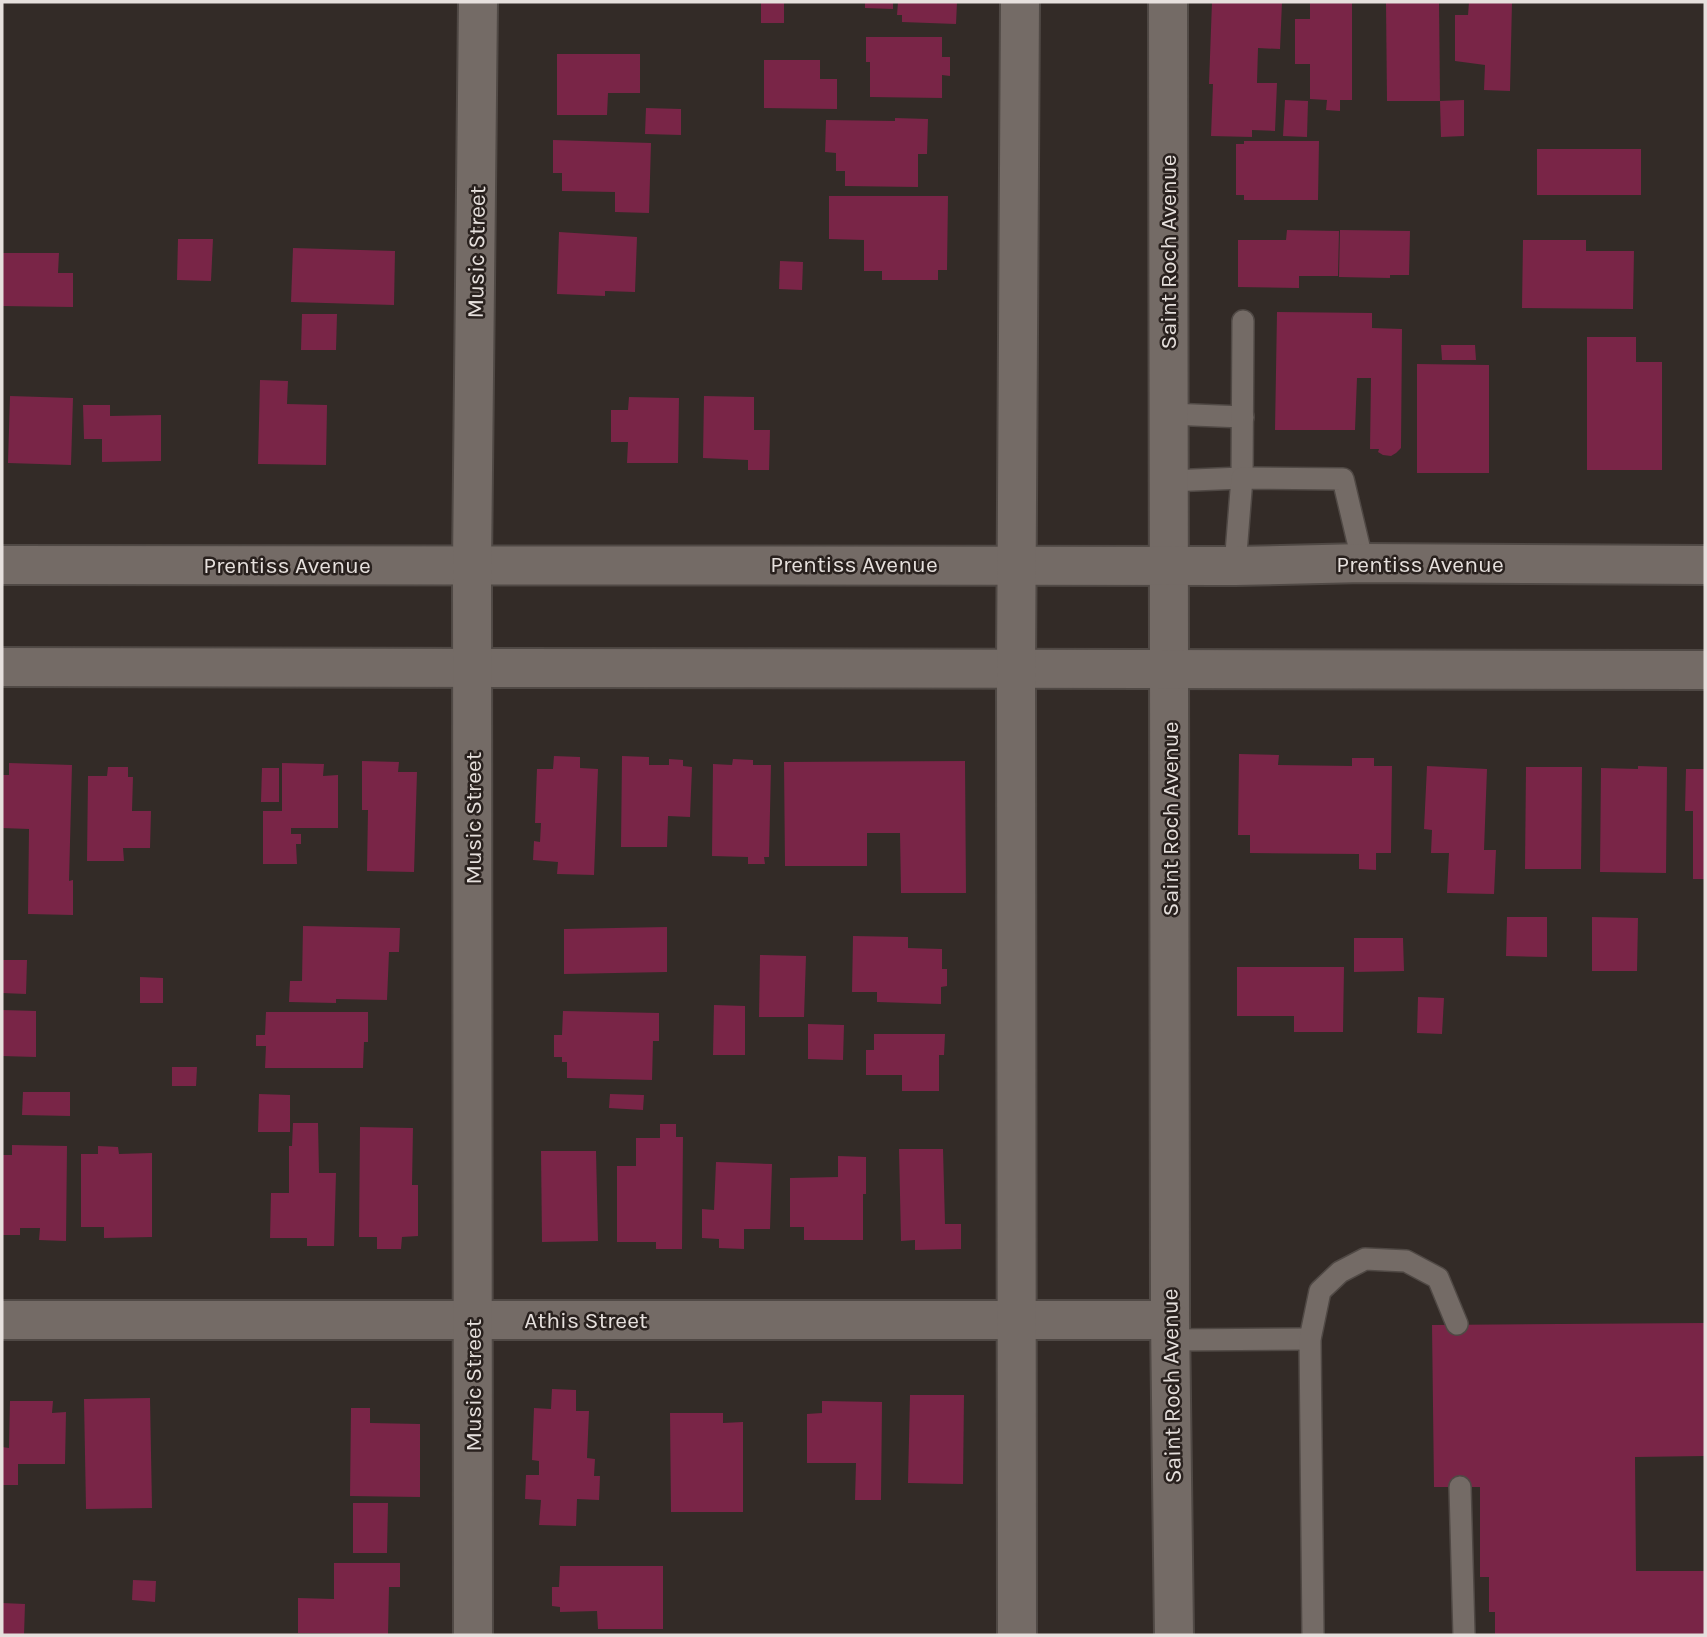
<svg xmlns="http://www.w3.org/2000/svg" width="1707" height="1637" viewBox="0 0 1707 1637" font-family="Karla,sans-serif">
<style>
.building{fill:#792547}
.lines{fill:none;stroke-linecap:round;stroke-linejoin:round}
.service-casing{stroke:#504945;stroke-width:24}
.minor-casing{stroke:#504945;stroke-width:42}
.service{stroke:#746b66;stroke-width:21}
.minor{stroke:#746b66;stroke-width:38}
.labels{text-anchor:middle;stroke-width:5;stroke-linejoin:round;paint-order:stroke}
.street-label{font-size:23px;fill:#e6e0dd;stroke:#29211e}
</style>
<rect width="100%" height="100%" fill="#332b27"/>
<!-- building -->
<g class="building">
<rect x="761" y="2" width="23" height="21"/>
<polygon points="865,2 893,2 893,9 865,8"/>
<polygon points="898,2 957,2 956,24 902,22 902,15 897,15"/>
<polygon points="1212,2 1282,2 1280,49 1258,48 1257,83 1277,83 1275,131 1252,130 1252,137 1211,136 1213,84 1209,84"/>
<polygon points="1310,2 1352,2 1352,100 1340,100 1340,111 1326,110 1327,100 1310,99 1310,64 1295,64 1295,19 1310,19"/>
<polygon points="1386,2 1439,2 1440,101 1387,101"/>
<polygon points="1469,2 1512,2 1510,91 1484,90 1485,65 1455,61 1455,15 1468,15"/>
<polygon points="866,37 942,37 942,57 950,57 950,76 942,75 942,98 870,97 870,62 866,62"/>
<polygon points="557,54 640,54 640,93 608,93 607,115 557,115"/>
<polygon points="764,60 820,60 820,79 837,79 837,109 764,108"/>
<polygon points="1285,100 1308,101 1307,137 1283,136"/>
<polygon points="1464,100 1464,136 1441,137 1440,101"/>
<polygon points="646,108 681,109 681,135 645,134"/>
<polygon points="895,118 928,119 927,154 918,154 918,187 845,186 845,171 836,171 836,153 825,152 826,120 895,121"/>
<polygon points="553,140 651,143 649,213 615,212 615,192 562,191 562,173 553,173"/>
<polygon points="1244,141 1319,141 1318,200 1244,200 1244,195 1236,195 1236,144 1244,144"/>
<rect x="1537" y="149" width="104" height="46"/>
<polygon points="829,196 948,196 947,270 938,270 938,280 882,280 882,271 864,271 864,240 829,239"/>
<polygon points="1287,230 1339,231 1338,276 1299,276 1299,288 1238,287 1238,240 1286,240"/>
<polygon points="1340,230 1410,231 1409,275 1390,275 1390,278 1339,277"/>
<polygon points="559,232 637,237 635,292 605,291 605,296 557,294"/>
<polygon points="178,239 213,239 211,281 177,280"/>
<polygon points="1523,240 1586,240 1586,251 1634,251 1633,309 1522,308"/>
<polygon points="293,248 395,251 394,305 291,302"/>
<polygon points="2,253 59,253 58,273 73,273 73,307 2,306"/>
<polygon points="780,261 803,262 802,290 779,289"/>
<polygon points="1277,312 1372,313 1372,328 1402,329 1401,448 1396,453 1391,456 1383,455 1378,452 1379,449 1370,449 1371,378 1357,378 1355,430 1275,430"/>
<polygon points="302,314 337,314 336,350 301,350"/>
<polygon points="1587,337 1636,337 1636,362 1662,362 1662,470 1587,470"/>
<polygon points="1441,345 1475,345 1476,360 1442,360"/>
<polygon points="1417,364 1489,365 1489,473 1417,473"/>
<polygon points="260,380 288,381 287,404 327,405 326,465 258,464"/>
<polygon points="10,396 73,398 71,465 8,463"/>
<polygon points="704,396 754,397 754,430 770,430 769,470 748,470 748,460 703,458"/>
<polygon points="629,397 679,398 678,463 627,463 628,442 611,442 611,410 628,410"/>
<polygon points="83,405 110,405 110,416 161,415 161,461 102,462 102,439 84,439"/>
<polygon points="1239,754 1279,755 1278,765 1352,766 1352,758 1374,758 1374,766 1392,766 1391,853 1376,853 1376,870 1359,869 1359,854 1250,853 1250,835 1238,835"/>
<polygon points="554,756 580,757 580,768 598,769 594,875 557,874 558,862 533,860 534,841 540,842 541,823 535,823 537,769 553,769"/>
<polygon points="622,756 649,757 649,765 669,765 669,759 683,760 683,766 692,767 690,817 668,816 667,847 621,847"/>
<polygon points="733,759 753,760 753,765 771,765 769,857 764,857 765,864 748,864 748,857 712,856 713,764 732,765"/>
<polygon points="362,761 399,762 398,772 417,772 414,872 367,871 368,810 362,810"/>
<polygon points="965,761 966,893 901,893 900,833 867,833 867,866 785,866 784,762"/>
<polygon points="9,763 72,765 69,881 73,880 73,915 28,914 29,829 2,828 2,775 9,775"/>
<polygon points="282,763 324,764 323,776 338,775 338,828 291,828 291,834 301,834 301,844 296,844 297,864 263,864 263,811 282,811"/>
<polygon points="1427,766 1487,769 1484,850 1496,850 1494,894 1447,893 1449,853 1431,853 1432,830 1424,829"/>
<polygon points="1638,766 1667,767 1666,873 1600,872 1601,768 1638,769"/>
<polygon points="108,767 128,767 128,777 133,777 132,811 151,811 150,848 123,848 124,861 87,861 88,776 107,776"/>
<polygon points="1526,767 1582,767 1581,869 1525,869"/>
<polygon points="262,768 279,768 279,802 261,802"/>
<polygon points="1686,769 1705,769 1705,879 1693,879 1693,811 1685,811"/>
<polygon points="1507,917 1547,917 1547,957 1506,956"/>
<polygon points="1592,917 1638,918 1637,971 1592,971"/>
<polygon points="303,926 400,928 399,952 389,952 387,1000 336,999 336,1003 289,1002 290,981 302,981"/>
<polygon points="667,927 667,972 564,974 564,929"/>
<polygon points="853,936 908,937 908,948 942,949 942,969 947,969 947,986 941,987 941,1004 877,1002 877,992 852,992"/>
<polygon points="1354,938 1403,938 1404,971 1354,972"/>
<polygon points="760,955 806,956 804,1017 759,1017"/>
<polygon points="2,960 27,960 26,994 2,993"/>
<polygon points="1237,967 1344,967 1343,1032 1294,1032 1294,1016 1237,1016"/>
<polygon points="140,977 163,978 163,1003 140,1003"/>
<polygon points="1418,997 1444,998 1442,1034 1417,1033"/>
<polygon points="714,1005 745,1006 745,1055 713,1055"/>
<polygon points="2,1010 36,1011 36,1057 2,1056"/>
<polygon points="563,1011 659,1013 659,1041 653,1041 652,1080 567,1078 567,1062 562,1062 562,1057 554,1057 554,1035 562,1035"/>
<polygon points="266,1012 368,1012 368,1042 364,1042 363,1068 265,1068 266,1046 256,1046 256,1035 265,1035"/>
<polygon points="808,1024 844,1025 843,1060 808,1059"/>
<polygon points="874,1034 945,1034 944,1055 939,1055 939,1091 902,1091 902,1075 866,1075 866,1050 874,1050"/>
<polygon points="172,1067 197,1067 196,1086 172,1086"/>
<polygon points="23,1092 70,1092 70,1116 22,1115"/>
<polygon points="259,1094 290,1095 290,1132 258,1132"/>
<polygon points="610,1094 644,1095 643,1110 609,1108"/>
<polygon points="293,1123 318,1123 319,1173 336,1173 334,1246 307,1246 307,1238 270,1238 271,1193 289,1193 289,1146 292,1146"/>
<polygon points="660,1124 676,1124 676,1137 683,1137 682,1249 656,1249 656,1242 617,1242 617,1166 636,1166 636,1138 660,1138"/>
<polygon points="360,1127 413,1128 412,1185 418,1185 418,1236 402,1237 401,1249 377,1249 377,1237 359,1237"/>
<polygon points="12,1145 67,1146 66,1241 39,1240 40,1228 20,1228 20,1235 2,1235 2,1155 12,1155"/>
<polygon points="98,1146 118,1147 119,1154 152,1153 152,1237 104,1238 104,1227 81,1227 81,1154 98,1154"/>
<polygon points="899,1149 943,1149 945,1224 961,1224 961,1249 915,1250 915,1240 901,1241"/>
<polygon points="541,1151 596,1151 598,1241 542,1242"/>
<polygon points="838,1156 866,1157 866,1194 863,1194 863,1240 804,1240 804,1227 790,1227 790,1178 838,1177"/>
<polygon points="716,1162 772,1164 770,1229 744,1229 744,1249 719,1248 719,1239 702,1238 702,1209 714,1210"/>
<polygon points="1705,1323 1705,1456 1635,1457 1636,1571 1705,1571 1705,1635 1495,1635 1495,1612 1489,1612 1489,1577 1480,1577 1480,1487 1434,1487 1432,1325"/>
<polygon points="552,1389 576,1390 576,1411 589,1411 587,1458 595,1459 594,1476 600,1476 599,1500 577,1499 576,1526 539,1525 541,1500 525,1499 526,1475 539,1475 539,1461 532,1460 534,1408 551,1409"/>
<polygon points="910,1395 964,1395 963,1484 908,1483"/>
<polygon points="150,1398 152,1508 86,1509 84,1399"/>
<polygon points="10,1401 53,1401 52,1413 66,1412 65,1464 18,1464 18,1485 2,1485 2,1447 9,1448"/>
<polygon points="822,1401 882,1402 881,1500 855,1500 856,1463 807,1463 807,1414 822,1413"/>
<polygon points="351,1408 370,1408 370,1423 420,1424 420,1497 350,1496"/>
<polygon points="670,1413 723,1413 723,1423 743,1422 743,1512 671,1512"/>
<polygon points="353,1503 388,1503 387,1553 353,1553"/>
<polygon points="334,1563 400,1563 400,1587 389,1587 388,1634 298,1633 298,1598 334,1599"/>
<polygon points="560,1566 663,1566 663,1629 598,1629 597,1611 560,1612 560,1607 552,1606 552,1587 559,1587"/>
<polygon points="133,1580 156,1581 155,1602 132,1600"/>
<polygon points="2,1603 25,1604 24,1635 2,1635"/>
</g>
<g class="lines">
<!-- service casing -->
<g class="service-casing">
<g id="service">
<polyline points="1169,414 1243,417"/>
<polyline points="1169,481 1242,478 1243,321"/>
<polyline points="1235,566 1242,478 1343,479 1363,563"/>
<polyline points="1171,1340 1310,1339"/>
<polyline points="1460,1487 1464,1635"/>
<polyline points="1313,1635 1310,1339 1320,1291 1340,1272 1365,1259 1406,1261 1438,1278 1457,1324"/>
</g>
</g>
<!-- minor casing -->
<g class="minor-casing">
<g id="minor">
<polyline points="1168,2 1170,1320 1174,1635"/>
<polyline points="2,565 1235,566 1363,563 1705,565"/>
<polyline points="2,667 1705,670"/>
<polyline points="2,1320 1170,1320"/>
<polyline points="473,1635 472,565 478,2"/>
<polyline points="1017,1635 1016,669 1020,2"/>
</g>
</g>
<!-- service -->
<use href="#service" class="service"/>
<!-- minor -->
<use href="#minor" class="minor"/>
</g>
<g class="labels">
<!-- street labels -->
<g class="street-label">
<text transform="translate(476 252) rotate(-89)" y="8">Music Street</text>
<text transform="translate(1168 252) rotate(-90)" y="8">Saint Roch Avenue</text>
<text x="854" y="572">Prentiss Avenue</text>
<text x="1420" y="572">Prentiss Avenue</text>
<text x="287" y="573">Prentiss Avenue</text>
<text transform="translate(473 818) rotate(-90)" y="8">Music Street</text>
<text transform="translate(1170 819) rotate(-90)" y="8">Saint Roch Avenue</text>
<text x="586" y="1328">Athis Street</text>
<text transform="translate(473 1385) rotate(-90)" y="8">Music Street</text>
<text transform="translate(1171 1386) rotate(-91)" y="8">Saint Roch Avenue</text>
</g>
</g>
<!-- border -->
<rect width="1707" height="1637" fill="none" stroke="#e6e0dd" stroke-width="7"/>
</svg>
